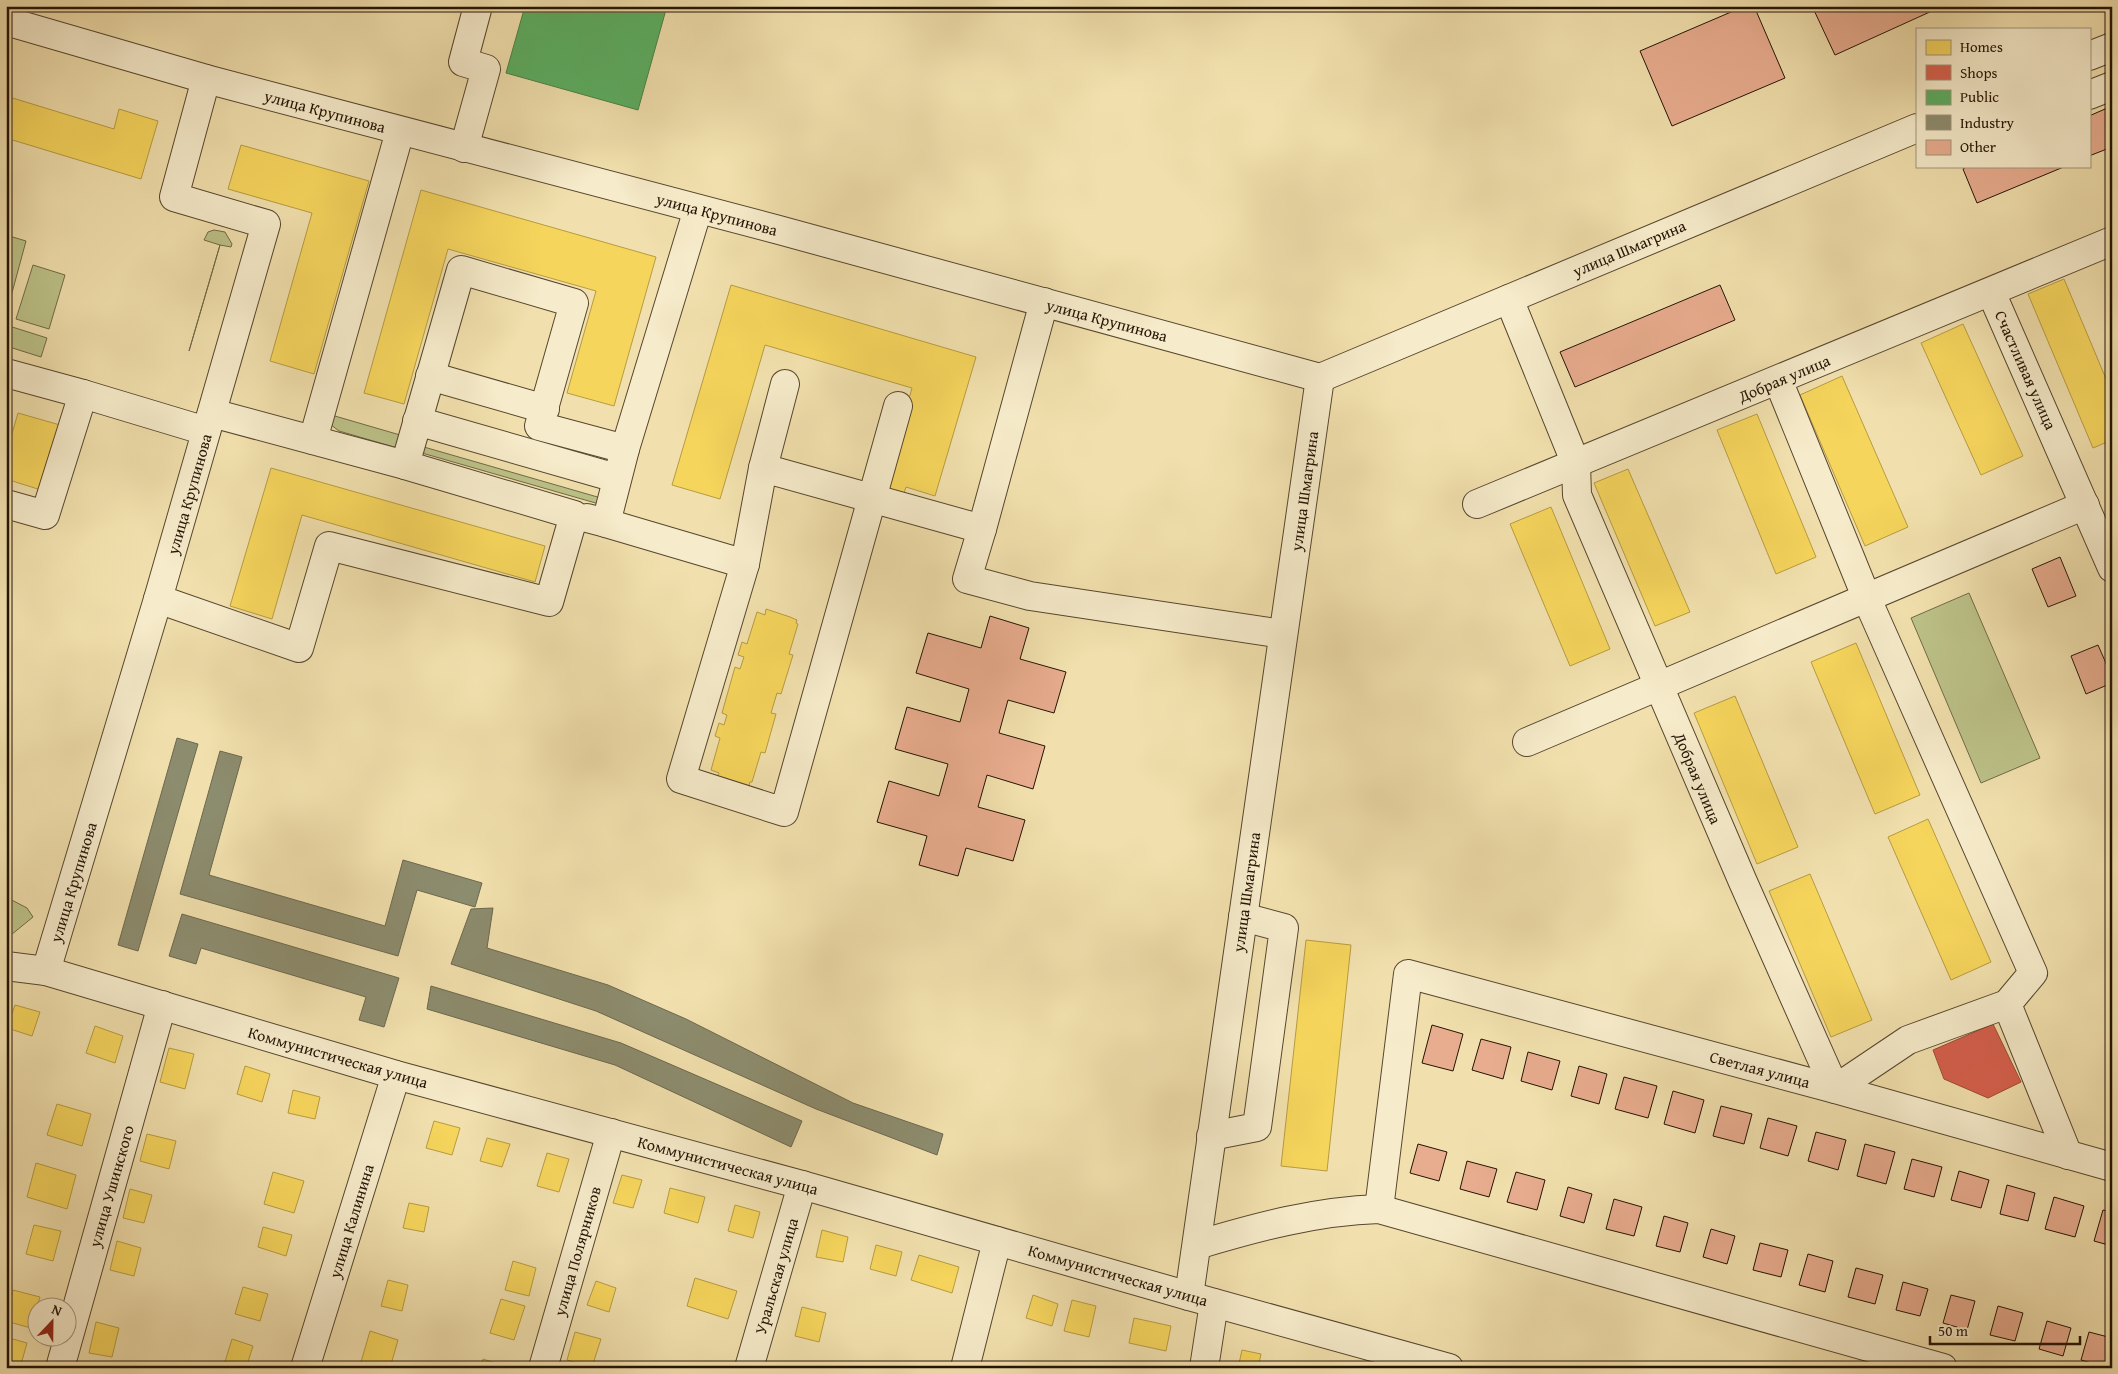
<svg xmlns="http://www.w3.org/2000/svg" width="2118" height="1374" viewBox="0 0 2118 1374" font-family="'Gentium Book Plus',serif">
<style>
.green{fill:#bcc288;stroke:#706a46}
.homes{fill:#f6d55c;stroke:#b79b42}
.shops{fill:#d6604d;stroke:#a14937}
.public{fill:#5aae61;stroke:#4a8045}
.industry{fill:#8c8c6e;stroke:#6d684e}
.building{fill:#e8ac8e;stroke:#241304}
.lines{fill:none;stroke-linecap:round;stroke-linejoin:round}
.minor-casing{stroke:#57462e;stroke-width:30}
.minor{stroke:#f6ebca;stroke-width:28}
.labels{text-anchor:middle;stroke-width:5;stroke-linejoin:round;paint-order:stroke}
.street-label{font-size:16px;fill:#241304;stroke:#f6ebca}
</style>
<rect width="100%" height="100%" fill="#f1e0ad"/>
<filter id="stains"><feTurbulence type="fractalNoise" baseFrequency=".004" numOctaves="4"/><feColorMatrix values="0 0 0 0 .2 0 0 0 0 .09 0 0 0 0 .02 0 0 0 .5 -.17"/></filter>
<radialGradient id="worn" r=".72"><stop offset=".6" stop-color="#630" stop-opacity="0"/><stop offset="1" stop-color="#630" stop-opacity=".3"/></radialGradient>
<!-- green -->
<g class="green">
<polygon points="214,230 225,232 232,244 231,247 220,245 189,351 220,245 204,240 208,232"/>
<polygon points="6,235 26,241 6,315"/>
<polygon points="33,265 65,275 49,329 16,319"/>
<polygon points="6,325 47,338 41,357 6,346"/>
<polygon points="328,414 407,437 400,447 394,447 339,431 326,421"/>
<polygon points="424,447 601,498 599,504 422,453"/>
<polygon points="1969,593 2040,758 1981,783 1911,618"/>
<polygon points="6,897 27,908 33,917 6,939"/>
</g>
<!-- homes -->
<g class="homes">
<polygon points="6,96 114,129 119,109 158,121 141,179 6,138"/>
<polygon points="241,145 369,181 314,374 270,361 312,213 228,189"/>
<polygon points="421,190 656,257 614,406 567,393 596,291 448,249 404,404 364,393"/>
<polygon points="2064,279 2112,393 2112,440 2093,448 2028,294"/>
<polygon points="731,285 976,357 935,496 906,487 903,496 883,490 912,388 765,345 720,499 672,485"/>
<polygon points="1963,324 2023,456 1981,475 1921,343"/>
<polygon points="1842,376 1908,527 1865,546 1800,395"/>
<polygon points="18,413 60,425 41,490 6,479 6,435 11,437"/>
<polygon points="1757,414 1816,557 1776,574 1717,430"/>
<polygon points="271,468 545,546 535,582 302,515 272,619 230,606"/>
<polygon points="1628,469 1690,612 1655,626 1594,483"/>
<polygon points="1551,507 1610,649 1570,666 1510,524"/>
<polygon points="766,609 790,617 797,620 796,623 798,624 789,654 793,655 781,694 777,693 771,713 776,714 765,753 761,752 752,782 750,782 749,786 717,777 719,773 711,770 720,738 715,736 719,723 724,725 727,715 722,713 735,667 740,669 744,657 738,655 742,642 747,644 757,612 765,615"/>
<polygon points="1856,643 1920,795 1875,814 1811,662"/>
<polygon points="1735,696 1798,847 1757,864 1694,713"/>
<polygon points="1928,819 1991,962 1951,980 1888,837"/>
<polygon points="1810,874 1872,1020 1831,1037 1769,891"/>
<polygon points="1306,940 1351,945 1327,1171 1281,1166"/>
<polygon points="15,1005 40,1012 32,1036 7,1028"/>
<polygon points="95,1026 123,1036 115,1063 86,1053"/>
<polygon points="169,1048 194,1054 185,1089 160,1082"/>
<polygon points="245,1066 270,1074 262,1102 237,1094"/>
<polygon points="293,1090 320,1097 315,1119 288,1113"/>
<polygon points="57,1104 91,1114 82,1146 47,1135"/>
<polygon points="434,1121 460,1128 452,1155 426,1148"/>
<polygon points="147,1134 176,1141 169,1169 140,1161"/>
<polygon points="487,1138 510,1144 502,1167 480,1161"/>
<polygon points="547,1153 569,1159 559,1192 537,1186"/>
<polygon points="36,1163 76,1175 67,1209 27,1197"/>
<polygon points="273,1172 304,1181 294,1213 264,1204"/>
<polygon points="622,1175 642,1180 633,1208 613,1203"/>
<polygon points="670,1188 705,1197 698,1223 664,1213"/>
<polygon points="130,1189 152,1195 144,1223 123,1218"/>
<polygon points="409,1203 429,1207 424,1232 403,1228"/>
<polygon points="735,1205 760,1212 753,1238 728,1231"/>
<polygon points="34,1225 61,1231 53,1261 26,1254"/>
<polygon points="263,1227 292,1235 286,1256 258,1247"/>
<polygon points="822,1230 848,1237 843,1262 816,1257"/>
<polygon points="117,1241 141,1248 134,1276 110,1270"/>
<polygon points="876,1245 902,1252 896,1276 870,1269"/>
<polygon points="919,1255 959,1267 952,1293 911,1280"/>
<polygon points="513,1261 536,1268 529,1296 505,1290"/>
<polygon points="695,1278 737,1291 728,1319 687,1306"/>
<polygon points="388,1280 408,1285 402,1311 381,1306"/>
<polygon points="596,1281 616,1288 609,1312 587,1305"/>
<polygon points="243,1287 268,1294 260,1321 235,1314"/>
<polygon points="13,1290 40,1297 31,1328 6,1321"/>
<polygon points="1033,1295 1058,1304 1052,1326 1026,1318"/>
<polygon points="501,1299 525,1306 514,1340 490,1333"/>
<polygon points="1072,1300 1096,1306 1089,1337 1064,1331"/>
<polygon points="802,1307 826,1313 819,1342 795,1336"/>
<polygon points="1134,1318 1171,1326 1166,1351 1129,1343"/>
<polygon points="96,1322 119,1328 112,1357 89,1353"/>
<polygon points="370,1331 398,1340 390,1368 380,1368 361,1362"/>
<polygon points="575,1332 601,1339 592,1367 567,1360"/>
<polygon points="6,1337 27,1343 20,1368 6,1366"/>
<polygon points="232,1339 253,1346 246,1368 230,1368 224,1365"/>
<polygon points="1242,1350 1261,1354 1258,1368 1238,1368"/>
<polygon points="483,1359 508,1367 508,1368 480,1368"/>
</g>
<!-- shops -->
<polygon class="shops" points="1993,1024 2021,1082 1988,1098 1944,1079 1933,1050"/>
<!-- public -->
<polygon class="public" points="525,6 667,6 638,110 506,73"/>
<!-- industry -->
<g class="industry">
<polygon points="177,738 198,744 138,951 118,945"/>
<polygon points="220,751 242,757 209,875 385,926 403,860 482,883 475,907 417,890 398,956 180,894"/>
<polygon points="493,908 487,948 608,985 686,1019 853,1103 943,1134 937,1155 816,1109 596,1011 451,964 471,909"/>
<polygon points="182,914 399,978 384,1027 359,1020 366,997 201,948 196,964 169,956"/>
<polygon points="431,986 621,1043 802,1121 791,1147 615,1065 427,1009"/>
</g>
<!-- building -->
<g class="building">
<polygon points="1745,6 1754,6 1785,78 1672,126 1640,51"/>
<polygon points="1812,6 1943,6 1835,55"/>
<polygon points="2112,106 2112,147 2089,156 2089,116"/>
<polygon points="1968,166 2066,166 1977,203 1963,169"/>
<polygon points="1720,285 1735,320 1575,387 1560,352"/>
<polygon points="2060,557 2076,596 2048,607 2032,569"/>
<polygon points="990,616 1029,628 1020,659 1066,672 1054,713 1008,700 999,733 1045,746 1033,789 987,775 978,807 1025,820 1013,861 966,848 958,876 919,865 927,836 877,822 889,781 939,796 948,764 895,749 907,707 960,722 969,689 916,673 928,633 981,648"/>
<polygon points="2098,645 2112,677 2112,683 2086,694 2071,656"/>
<polygon points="1432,1025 1463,1034 1453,1071 1422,1063"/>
<polygon points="1481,1039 1511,1047 1503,1079 1472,1070"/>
<polygon points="1528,1052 1560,1061 1552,1090 1521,1081"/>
<polygon points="1579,1066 1607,1074 1599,1104 1571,1096"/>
<polygon points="1624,1077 1657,1086 1648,1118 1615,1109"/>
<polygon points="1673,1091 1704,1100 1695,1133 1664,1124"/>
<polygon points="1721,1106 1752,1114 1744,1144 1713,1136"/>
<polygon points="1768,1118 1797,1126 1788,1156 1760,1148"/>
<polygon points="1816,1132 1846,1140 1838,1170 1808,1161"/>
<polygon points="1418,1144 1447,1152 1439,1181 1410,1173"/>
<polygon points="1865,1144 1895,1152 1886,1184 1857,1176"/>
<polygon points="1912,1159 1942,1167 1934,1197 1904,1189"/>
<polygon points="1467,1161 1497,1169 1489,1197 1460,1189"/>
<polygon points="1959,1171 1989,1180 1981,1208 1951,1200"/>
<polygon points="1516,1172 1545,1180 1537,1210 1507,1202"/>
<polygon points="2007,1185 2035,1193 2028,1221 2000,1214"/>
<polygon points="1568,1187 1592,1194 1584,1223 1560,1216"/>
<polygon points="2054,1197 2084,1206 2075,1237 2045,1229"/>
<polygon points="1614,1199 1642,1207 1634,1236 1606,1229"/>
<polygon points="2103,1210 2112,1212 2112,1246 2094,1241"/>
<polygon points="1664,1216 1688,1223 1680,1252 1656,1246"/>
<polygon points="1711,1229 1735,1236 1727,1264 1703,1257"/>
<polygon points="1760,1243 1788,1250 1781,1277 1753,1270"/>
<polygon points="1808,1254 1833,1261 1825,1292 1799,1285"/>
<polygon points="1856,1268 1883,1275 1875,1304 1848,1297"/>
<polygon points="1903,1282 1928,1289 1920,1316 1896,1310"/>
<polygon points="1951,1295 1975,1301 1967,1330 1943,1323"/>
<polygon points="1998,1306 2023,1313 2015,1341 1990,1335"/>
<polygon points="2047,1321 2071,1328 2063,1356 2039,1349"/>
<polygon points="2089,1332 2112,1338 2110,1368 2081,1360"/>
</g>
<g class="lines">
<!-- minor casing -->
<g class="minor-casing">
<g id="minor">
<polyline points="6,21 206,79 779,230 1320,378"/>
<polyline points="2089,56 2112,47"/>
<polyline points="2089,95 2112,86"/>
<polyline points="464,148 486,69 463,62 478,6"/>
<polyline points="1991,292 2112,568"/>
<polyline points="1509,299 1576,464 1577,495 1743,882 1835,1089 1908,1040 2007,1004 2033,973 1867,599 1778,380"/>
<polyline points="6,373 83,394"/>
<polyline points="430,376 545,409"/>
<polyline points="1320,378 1917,128"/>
<polyline points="417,421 616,478"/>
<polyline points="313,440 400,131"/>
<polyline points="405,465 461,270 574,303 539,426 625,449"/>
<polyline points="763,468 785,384"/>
<polyline points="6,504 45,515 83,394 206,431"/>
<polyline points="1477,504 2112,241"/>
<polyline points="587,518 606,523 625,449 698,209"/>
<polyline points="606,523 745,564 763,468 982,529 1044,302"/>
<polyline points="982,529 967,579 1030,596 1283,634"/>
<polyline points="745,564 681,779 784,812 898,406"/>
<polyline points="158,599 299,648 329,546 549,602 574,515 405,465 212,413"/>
<polyline points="1527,742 2085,505"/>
<polyline points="6,966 46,971 396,1075 802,1185 1189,1296 1449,1368"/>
<polyline points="46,971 158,599 266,224 174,197 206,79"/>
<polyline points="2007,1004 2068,1155"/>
<polyline points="1211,1136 1257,1127 1284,928 1243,917"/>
<polyline points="1379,1209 1408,974 1835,1089 2112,1167"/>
<path d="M1197,1245c60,-18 119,-34 182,-36l564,159"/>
<polyline points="1189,1296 1320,378"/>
<polyline points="60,1368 162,1005"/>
<polyline points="305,1368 396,1075"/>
<polyline points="543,1368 611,1133"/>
<polyline points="749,1368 802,1185"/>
<polyline points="965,1368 997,1241"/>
<polyline points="1204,1368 1214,1303"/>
</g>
</g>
<!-- minor -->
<use href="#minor" class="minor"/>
</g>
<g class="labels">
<!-- street labels -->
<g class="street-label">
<text transform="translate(325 111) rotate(15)" y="6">улица Крупинова</text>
<text transform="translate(717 214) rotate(15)" y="6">улица Крупинова</text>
<text transform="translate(1629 248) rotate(-23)" y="6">улица Шмагрина</text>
<text transform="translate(1107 320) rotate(15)" y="6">улица Крупинова</text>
<text transform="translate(2026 370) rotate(66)" y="6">Счастливая улица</text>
<text transform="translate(1784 378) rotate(-23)" y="6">Добрая улица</text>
<text transform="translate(1304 491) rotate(-82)" y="6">улица Шмагрина</text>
<text transform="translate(189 494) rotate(-74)" y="6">улица Крупинова</text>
<text transform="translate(1698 778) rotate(67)" y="6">Добрая улица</text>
<text transform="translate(73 882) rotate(-73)" y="6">улица Крупинова</text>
<text transform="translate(1246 892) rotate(-82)" y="6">улица Шмагрина</text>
<text transform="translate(338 1057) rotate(16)" y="6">Коммунистическая улица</text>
<text transform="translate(1760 1069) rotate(15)" y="6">Светлая улица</text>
<text transform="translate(728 1165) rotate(15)" y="6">Коммунистическая улица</text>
<text transform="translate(111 1186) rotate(-74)" y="6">улица Ушинского</text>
<text transform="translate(351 1221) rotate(-73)" y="6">улица Калинина</text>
<text transform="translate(577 1251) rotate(-74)" y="6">улица Полярников</text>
<text transform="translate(1118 1275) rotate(16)" y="6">Коммунистическая улица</text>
<text transform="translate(776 1276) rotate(-74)" y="6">Уральская улица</text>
</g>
</g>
<!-- margin -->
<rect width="2118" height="1374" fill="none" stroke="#f1e0ad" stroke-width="25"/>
<rect x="8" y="8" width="2103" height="1359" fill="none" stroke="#241304" stroke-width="2.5"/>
<rect x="12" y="12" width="2093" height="1349" fill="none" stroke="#241304"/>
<!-- legend -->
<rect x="1916" y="28" width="175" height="140" fill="#f6ebca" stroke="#a2957b"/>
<rect x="1926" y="40" width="25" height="15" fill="#f6d55c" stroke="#a2957b"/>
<text x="1960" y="52" font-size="15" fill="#241304">Homes</text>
<rect x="1926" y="65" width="25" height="15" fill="#d6604d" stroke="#a2957b"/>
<text x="1960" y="78" font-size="15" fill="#241304">Shops</text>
<rect x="1926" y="90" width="25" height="15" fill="#5aae61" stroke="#a2957b"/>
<text x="1960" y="102" font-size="15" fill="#241304">Public</text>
<rect x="1926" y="115" width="25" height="15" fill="#8c8c6e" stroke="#a2957b"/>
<text x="1960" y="128" font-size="15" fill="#241304">Industry</text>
<rect x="1926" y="140" width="25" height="15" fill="#e8ac8e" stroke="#a2957b"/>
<text x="1960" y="152" font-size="15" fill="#241304">Other</text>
<!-- north arrow -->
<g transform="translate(52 1322) rotate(22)"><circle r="24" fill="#f6ebca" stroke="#a2957b"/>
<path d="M0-4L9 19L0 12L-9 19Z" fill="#8f2418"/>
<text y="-8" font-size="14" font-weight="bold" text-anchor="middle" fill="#241304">N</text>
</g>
<!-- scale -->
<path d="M1930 1336v8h150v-8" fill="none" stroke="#241304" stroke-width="2.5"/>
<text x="1938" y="1336" font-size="15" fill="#241304" stroke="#f6ebca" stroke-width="4" paint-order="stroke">50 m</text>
<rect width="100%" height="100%" filter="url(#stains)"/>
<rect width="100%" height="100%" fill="url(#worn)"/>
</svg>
